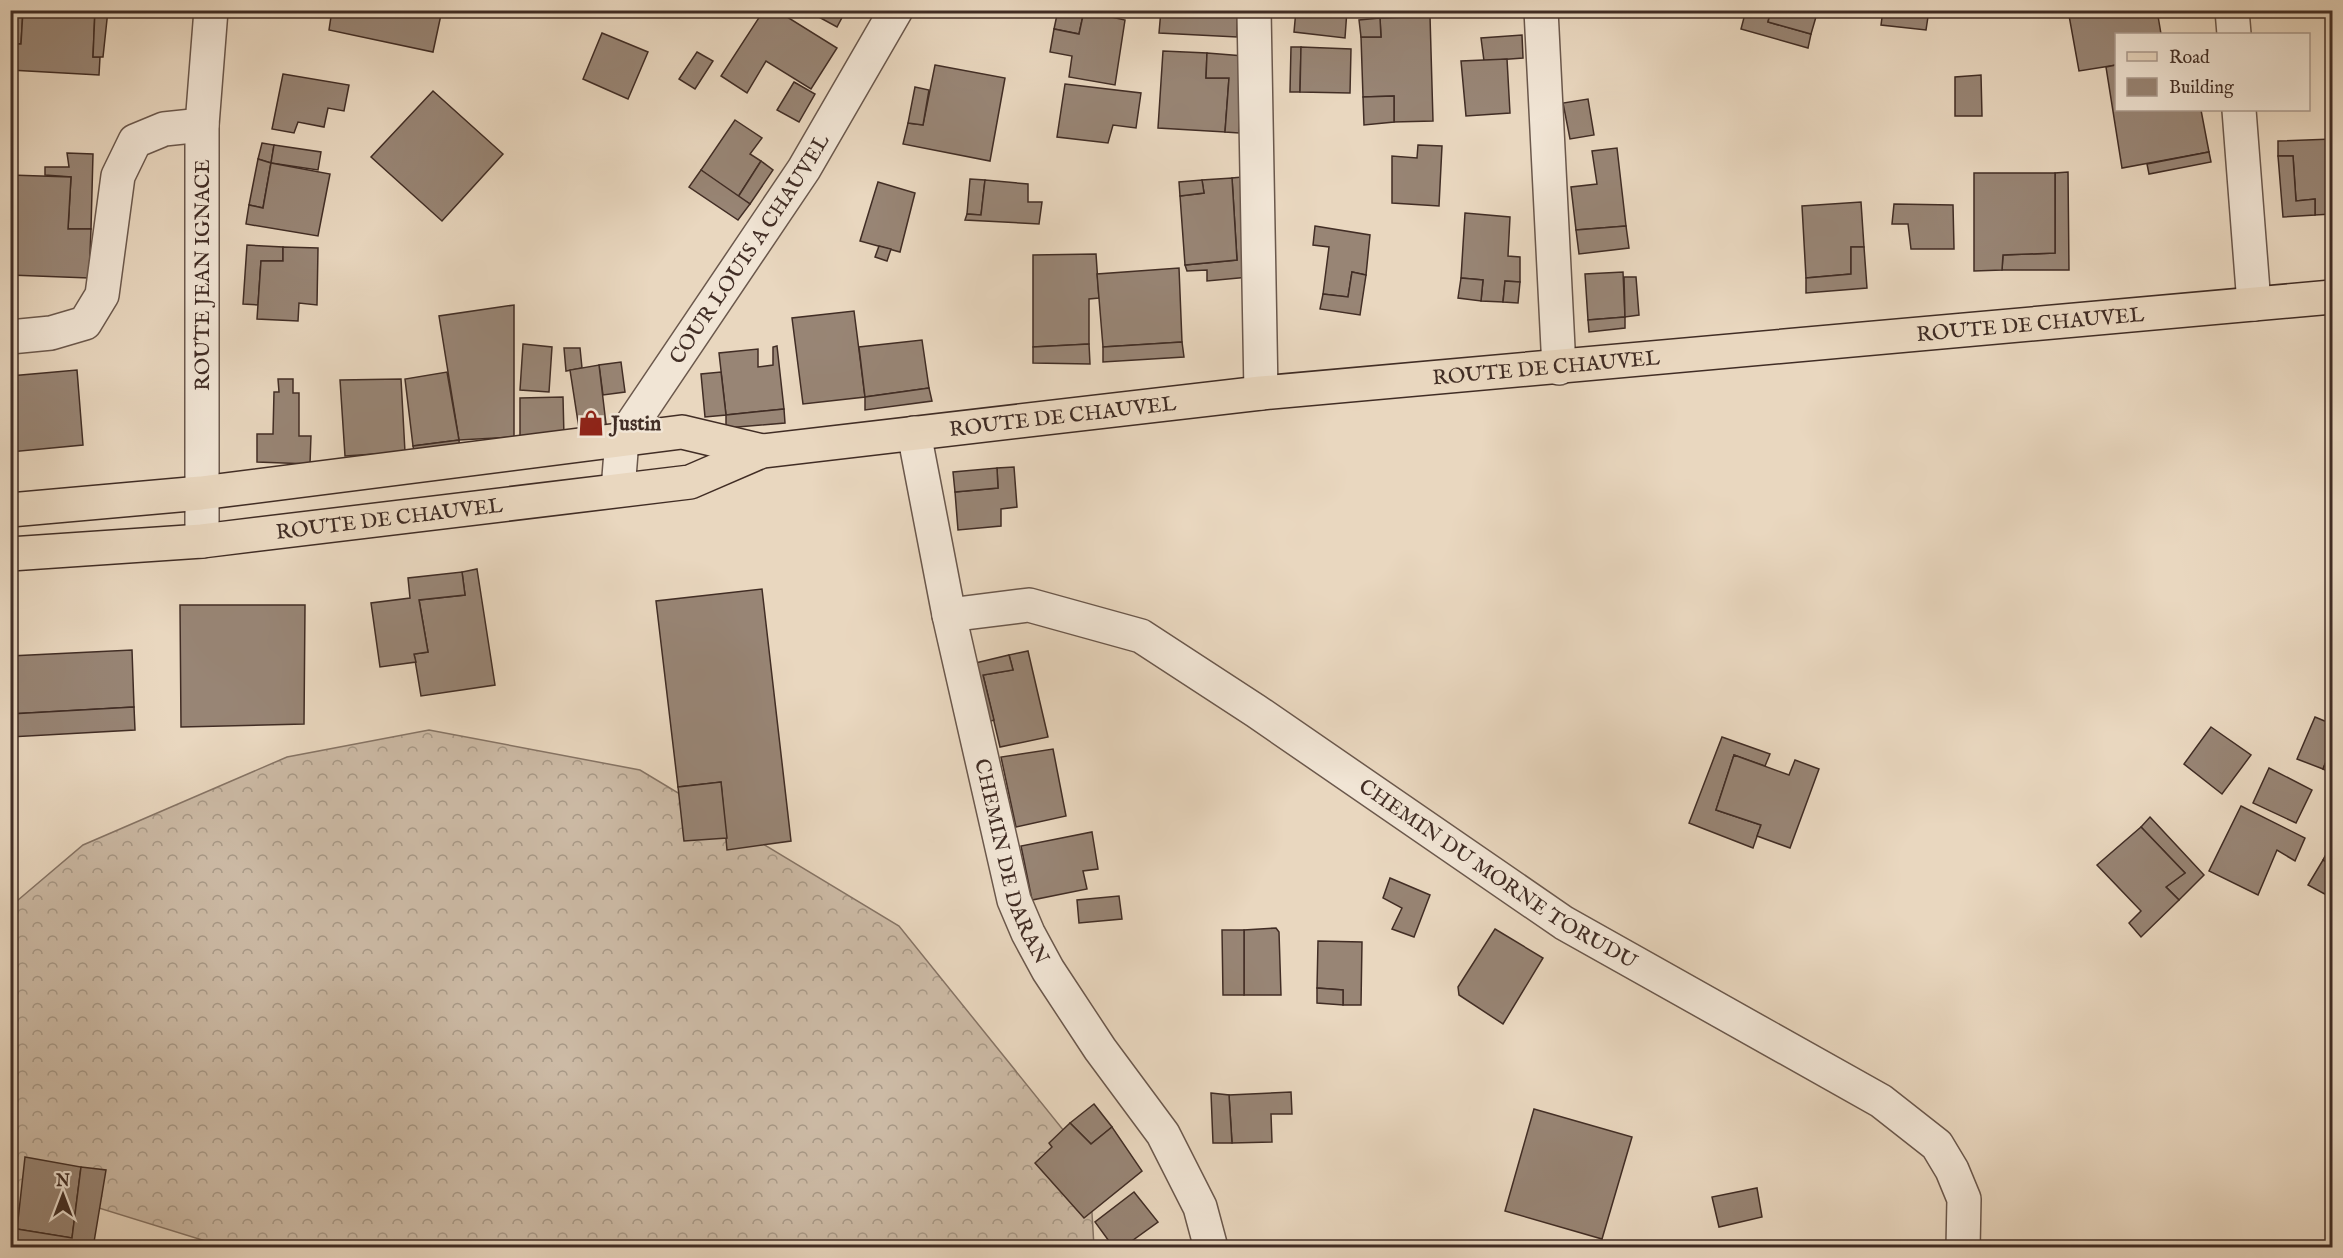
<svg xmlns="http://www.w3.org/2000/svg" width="2343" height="1258" viewBox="0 0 2343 1258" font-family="'IM FELL English',serif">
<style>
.forest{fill:url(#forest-crowns);stroke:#867465;stroke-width:1.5}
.building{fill:#988575;stroke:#412d25;stroke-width:1.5}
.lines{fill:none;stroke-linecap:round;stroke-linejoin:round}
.minor-casing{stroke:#6b584c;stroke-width:36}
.major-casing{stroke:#412d25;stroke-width:36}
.minor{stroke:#f1e5d5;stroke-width:33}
.major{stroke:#e9d7bf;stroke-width:33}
.labels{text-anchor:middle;stroke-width:5;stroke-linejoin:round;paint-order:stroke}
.street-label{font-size:21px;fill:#412d25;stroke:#f1e5d5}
.poi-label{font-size:21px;font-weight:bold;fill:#412d25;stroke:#f1e5d5;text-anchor:start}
</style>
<defs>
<pattern id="forest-crowns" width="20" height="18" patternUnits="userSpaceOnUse" patternTransform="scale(1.5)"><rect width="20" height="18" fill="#ccbaa5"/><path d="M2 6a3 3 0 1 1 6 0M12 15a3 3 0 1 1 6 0" fill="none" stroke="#a79886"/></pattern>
</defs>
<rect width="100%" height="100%" fill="#e9d7bf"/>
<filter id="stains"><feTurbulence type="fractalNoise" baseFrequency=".00333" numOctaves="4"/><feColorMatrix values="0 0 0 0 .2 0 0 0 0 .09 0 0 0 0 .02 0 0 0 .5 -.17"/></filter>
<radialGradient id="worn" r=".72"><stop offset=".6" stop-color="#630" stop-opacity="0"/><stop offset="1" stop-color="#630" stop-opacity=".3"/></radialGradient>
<!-- forest -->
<polygon class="forest" points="429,730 640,770 899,926 1089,1162 1094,1247 228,1248 83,1203 29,1247 11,1248 11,906 83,845 287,757"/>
<!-- building -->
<g class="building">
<polygon points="10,10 23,10 21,44 10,44"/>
<polygon points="23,10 95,10 93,57 100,57 99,75 10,70 10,44 21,44"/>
<polygon points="95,10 108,10 103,57 93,57"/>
<polygon points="332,10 442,10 433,52 329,30"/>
<polygon points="764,10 776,10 837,48 811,89 766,61 747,93 721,76"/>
<polygon points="806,10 828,11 846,10 837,27"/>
<polygon points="1058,10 1084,11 1079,34 1054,29"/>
<polygon points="1161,10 1237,10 1237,37 1159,33"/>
<polygon points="1296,10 1347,10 1345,38 1294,32"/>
<polygon points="1746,10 1771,10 1768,22 1811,34 1808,48 1741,29"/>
<polygon points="1771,10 1818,10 1811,34 1768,22"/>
<polygon points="1883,10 1929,10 1926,30 1881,25"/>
<polygon points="2068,10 2157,10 2161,34 2116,34 2116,65 2079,71"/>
<polygon points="1084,11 1125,20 1115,85 1069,77 1072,56 1050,52 1054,29 1079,34"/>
<polygon points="1430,16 1433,121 1394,122 1394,96 1363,97 1361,37 1381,37 1380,18"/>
<polygon points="1380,18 1381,37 1361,37 1359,20"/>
<polygon points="602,33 648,52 628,99 583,79"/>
<polygon points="1522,35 1523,58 1484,61 1481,38"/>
<polygon points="1291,47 1301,47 1300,92 1290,92"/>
<polygon points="1301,47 1351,49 1350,93 1300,92"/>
<polygon points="1163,51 1207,53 1206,78 1229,78 1225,132 1158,128"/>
<polygon points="697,52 713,61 695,89 679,79"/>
<polygon points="1207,53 1244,56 1239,133 1225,132 1229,78 1206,78"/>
<polygon points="1507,59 1510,113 1466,116 1461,61"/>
<polygon points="935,65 1005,78 990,161 903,144 908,123 923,125"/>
<polygon points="2116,65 2116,110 2201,110 2209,152 2122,168 2106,67"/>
<polygon points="283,74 349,85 344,111 328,108 324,127 298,122 294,133 272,129"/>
<polygon points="1981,75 1982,116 1955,116 1955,77"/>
<polygon points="794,82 815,94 799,122 777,110"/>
<polygon points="1065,84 1141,93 1136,128 1113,125 1108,143 1057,137"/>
<polygon points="915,87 929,90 923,125 908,123"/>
<polygon points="433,91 503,154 442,221 371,157"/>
<polygon points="1394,96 1394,122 1364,125 1363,97"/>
<polygon points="1588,99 1594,135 1570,139 1563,103"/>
<polygon points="735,120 762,138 750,154 761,161 738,197 701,170"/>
<polygon points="2332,139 2332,214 2315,215 2315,199 2296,201 2293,156 2278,156 2278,141"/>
<polygon points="262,143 274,145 271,163 258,159"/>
<polygon points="274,145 321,152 318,170 271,163"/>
<polygon points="1418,145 1442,146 1439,206 1392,203 1392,156 1417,158"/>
<polygon points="1617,148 1626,226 1576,230 1571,187 1597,184 1592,151"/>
<polygon points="2209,152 2211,162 2149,174 2147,164"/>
<polygon points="67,153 93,154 91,229 68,229 71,177 45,175 45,167 69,167"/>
<polygon points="2278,156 2293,156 2296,201 2315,199 2315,215 2283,217"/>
<polygon points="258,159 271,163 263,208 249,205"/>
<polygon points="761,161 773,170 750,204 738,197"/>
<polygon points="271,163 330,174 318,236 246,224 249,205 263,208"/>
<polygon points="701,170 750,204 738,220 689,187"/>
<polygon points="2068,172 2069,270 2002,270 2003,255 2055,253 2055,173"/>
<polygon points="1974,173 2055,173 2055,253 2003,255 2002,270 1974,271"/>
<polygon points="10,175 71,177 68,229 91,229 89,278 10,275"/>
<polygon points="1242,177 1249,277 1207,281 1207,270 1187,271 1185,265 1237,260 1232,178"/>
<polygon points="1232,178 1237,260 1185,265 1180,196 1204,193 1202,180"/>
<polygon points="970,179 985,180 981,215 967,214"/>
<polygon points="985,180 1028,184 1028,202 1042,202 1039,224 965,220 967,214 981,215"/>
<polygon points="1202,180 1204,193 1180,196 1179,182"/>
<polygon points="878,182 915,193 900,252 860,241"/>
<polygon points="1861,202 1864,247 1851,247 1851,274 1806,278 1802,206"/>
<polygon points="1894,204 1953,205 1954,249 1911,249 1908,224 1892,224"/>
<polygon points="1465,213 1510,217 1508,256 1520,257 1520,282 1505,281 1503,302 1481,301 1483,280 1461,278"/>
<polygon points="1315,226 1370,235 1366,275 1352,272 1348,297 1323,294 1329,247 1313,245"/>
<polygon points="1626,226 1629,248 1579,254 1576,230"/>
<polygon points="247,245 283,247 283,261 261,261 258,305 243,304"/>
<polygon points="879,246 891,249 887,261 875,257"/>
<polygon points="283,247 318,248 317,305 299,303 298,321 257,319 261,261 283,261"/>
<polygon points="1851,247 1864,247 1867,288 1806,293 1806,278 1851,274"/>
<polygon points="1096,254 1099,298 1089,299 1089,344 1033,347 1033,255"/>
<polygon points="1179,268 1182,342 1103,347 1097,274"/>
<polygon points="1352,272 1366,275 1360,315 1320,309 1323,294 1348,297"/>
<polygon points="1623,272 1625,317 1588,320 1585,274"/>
<polygon points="1624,277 1636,277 1639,315 1625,317"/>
<polygon points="1461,278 1483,280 1481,301 1458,298"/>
<polygon points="1505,281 1520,282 1518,303 1503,302"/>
<polygon points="514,305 514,437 459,440 439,316"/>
<polygon points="854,311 865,397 803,404 792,318"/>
<polygon points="1625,317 1625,328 1589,332 1588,320"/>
<polygon points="922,340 929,388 865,397 859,347"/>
<polygon points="1182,342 1184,357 1103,362 1103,347"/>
<polygon points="523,344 552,347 549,392 520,390"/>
<polygon points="1089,344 1090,364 1033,363 1033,347"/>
<polygon points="777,346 784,409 726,415 719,353 758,349 758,367 773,365 773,347"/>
<polygon points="564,348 580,348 582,368 566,371"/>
<polygon points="621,362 625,392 603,395 599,365"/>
<polygon points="599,365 607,432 580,435 570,370"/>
<polygon points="77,370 83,445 10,452 10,376"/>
<polygon points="447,372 459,440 413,446 405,379"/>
<polygon points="721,372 726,415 705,417 701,374"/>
<polygon points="278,379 293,379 293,393 299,393 299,436 311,436 310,464 257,462 257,434 273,434 274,392 279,392"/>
<polygon points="401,379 405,452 345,456 340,380"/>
<polygon points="929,388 932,401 865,410 865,397"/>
<polygon points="563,397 564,437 520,437 520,398"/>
<polygon points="784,409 785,423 726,428 726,415"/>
<polygon points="459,440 460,456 416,461 413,446"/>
<polygon points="1014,467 1017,507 1001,509 1001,526 958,530 955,492 998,488 997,468"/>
<polygon points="997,468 998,488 955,492 953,472"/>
<polygon points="477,569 495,685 421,696 414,654 428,652 419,600 465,595 462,572"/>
<polygon points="462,572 465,595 419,600 428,652 414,654 416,662 380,667 371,603 410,598 408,578"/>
<polygon points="762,589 791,841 727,850 721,782 678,787 656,601"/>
<polygon points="180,605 305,605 304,724 181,727"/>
<polygon points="132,650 134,707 10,714 10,656"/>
<polygon points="1028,651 1048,737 1000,747 983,675 1013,670 1009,655"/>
<polygon points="1009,655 1013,670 983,675 994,720 985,723 971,664"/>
<polygon points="134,707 135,730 10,737 10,714"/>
<polygon points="2315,717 2332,724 2332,747 2323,769 2297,759"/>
<polygon points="2211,727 2251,755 2222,794 2184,764"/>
<polygon points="1722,737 1770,754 1765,766 1734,755 1716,810 1761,825 1753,848 1689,823"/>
<polygon points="2332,747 2332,773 2323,769"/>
<polygon points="1053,749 1066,816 1016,827 1001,757"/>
<polygon points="1734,755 1789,775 1795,760 1819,769 1790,848 1757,836 1761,825 1716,810"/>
<polygon points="2269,768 2312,790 2296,823 2253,803"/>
<polygon points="721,782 727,838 684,841 678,787"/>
<polygon points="2241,806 2305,838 2295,861 2277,850 2258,895 2209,871"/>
<polygon points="2150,817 2204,875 2179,900 2166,887 2185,873 2141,827"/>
<polygon points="2141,827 2185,873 2166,887 2179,900 2141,937 2129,923 2141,911 2097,865"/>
<polygon points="1092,832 1098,869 1083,871 1087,889 1032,900 1021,846"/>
<polygon points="2332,843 2332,865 2323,860"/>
<polygon points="2323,860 2332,865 2332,898 2308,885"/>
<polygon points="1390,878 1430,895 1414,937 1392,929 1402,908 1383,898"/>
<polygon points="1119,896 1122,919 1079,923 1077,900"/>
<polygon points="1276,928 1279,932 1281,995 1244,995 1244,930"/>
<polygon points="1495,929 1543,958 1503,1024 1459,995 1458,987"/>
<polygon points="1222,930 1244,930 1244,995 1223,995"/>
<polygon points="1318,941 1362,942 1361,1005 1343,1005 1343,990 1317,988"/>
<polygon points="1317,988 1343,990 1343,1005 1317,1003"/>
<polygon points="1291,1092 1292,1114 1271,1114 1272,1142 1232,1143 1229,1095"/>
<polygon points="1211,1093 1229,1095 1232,1143 1213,1143"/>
<polygon points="1094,1104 1112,1127 1091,1144 1070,1123"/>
<polygon points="1534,1109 1632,1137 1602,1239 1505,1211"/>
<polygon points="1070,1123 1091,1144 1112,1127 1142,1171 1084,1218 1035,1163 1052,1147 1049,1143"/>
<polygon points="25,1157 81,1167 72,1238 17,1229"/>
<polygon points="81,1167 106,1170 93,1248 13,1248 17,1229 72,1238"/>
<polygon points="1757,1188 1762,1217 1719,1227 1712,1197"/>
<polygon points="1134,1192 1158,1222 1122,1248 1114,1248 1095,1222"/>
</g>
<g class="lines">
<!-- minor casing -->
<g class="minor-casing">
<g id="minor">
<polyline points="1254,10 1261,393"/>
<polyline points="1541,10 1559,368"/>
<polyline points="2232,10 2234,34"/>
<polyline points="2239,110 2254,304"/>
<polyline points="10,337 51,333 85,323 102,295 118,176 135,141 164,129 202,125"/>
<path id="s1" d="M914,433l35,182 65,285 14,33 20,37 52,79 63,85 37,73 11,41"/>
<path id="s2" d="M618,490l4,-51 182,-270 92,-159"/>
<polyline points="202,541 202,125 211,10"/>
<path id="s3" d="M949,615l80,-10 112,31 115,75 308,212 317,178 56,44 15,25 12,29 -1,49"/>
</g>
</g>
<!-- major casing -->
<g class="major-casing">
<g id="major">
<polyline points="10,510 201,493 682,432 762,451"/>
<path id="s4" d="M10,554l192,-13 488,-59 72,-31 499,-58 1071,-96"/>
</g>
</g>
<!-- minor -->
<use href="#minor" class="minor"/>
<!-- major -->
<use href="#major" class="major"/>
</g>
<!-- icons -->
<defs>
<g id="shop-bare" transform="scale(2.07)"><path d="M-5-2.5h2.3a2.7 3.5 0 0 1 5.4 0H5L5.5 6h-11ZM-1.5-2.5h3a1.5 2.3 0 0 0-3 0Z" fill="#8f2418" stroke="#f1e5d5" stroke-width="2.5" paint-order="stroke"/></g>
</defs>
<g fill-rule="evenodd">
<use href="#shop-bare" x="591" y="423"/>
</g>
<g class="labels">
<!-- street labels -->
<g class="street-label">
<text dy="7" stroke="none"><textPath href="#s2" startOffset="280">COUR LOUIS A CHAUVEL</textPath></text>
<text transform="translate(202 275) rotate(-90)" y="7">ROUTE JEAN IGNACE</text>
<text dy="7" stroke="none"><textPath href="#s4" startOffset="2037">ROUTE DE CHAUVEL</textPath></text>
<text dy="7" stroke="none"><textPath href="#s4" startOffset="1551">ROUTE DE CHAUVEL</textPath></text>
<text dy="7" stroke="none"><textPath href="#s4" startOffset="1065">ROUTE DE CHAUVEL</textPath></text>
<text dy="7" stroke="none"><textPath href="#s4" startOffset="381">ROUTE DE CHAUVEL</textPath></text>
<text dy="7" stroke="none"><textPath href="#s1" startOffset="440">CHEMIN DE DARAN</textPath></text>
<text dy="7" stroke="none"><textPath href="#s3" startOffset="626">CHEMIN DU MORNE TORUDU</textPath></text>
</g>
<!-- poi labels -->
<g class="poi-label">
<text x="611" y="430">Justin</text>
</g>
</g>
<!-- margin -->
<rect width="2343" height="1258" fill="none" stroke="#e9d7bf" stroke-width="36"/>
<rect x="12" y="12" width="2319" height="1234" fill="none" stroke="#412d25" stroke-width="3"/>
<rect x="18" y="18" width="2307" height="1222" fill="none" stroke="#412d25" stroke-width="1.5"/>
<!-- legend -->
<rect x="2115" y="33" width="195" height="78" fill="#f1e5d5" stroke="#ab9b8f" stroke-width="1.5"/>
<rect x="2127" y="52" width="30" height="9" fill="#e9d7bf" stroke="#ab9b8f" stroke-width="1.5"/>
<text x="2169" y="63" font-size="18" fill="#412d25">Road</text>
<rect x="2127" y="78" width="30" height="18" fill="#988575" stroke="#ab9b8f" stroke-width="1.5"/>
<text x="2169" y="93" font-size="18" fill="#412d25">Building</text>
<!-- north arrow -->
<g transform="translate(63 1195)" stroke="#f1e5d5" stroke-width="4.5" paint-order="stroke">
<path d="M0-4.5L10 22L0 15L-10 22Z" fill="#412d25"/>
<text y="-9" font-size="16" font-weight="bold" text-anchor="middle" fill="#412d25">N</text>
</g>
<rect width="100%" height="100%" filter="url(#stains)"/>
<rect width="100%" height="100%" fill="url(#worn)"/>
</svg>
